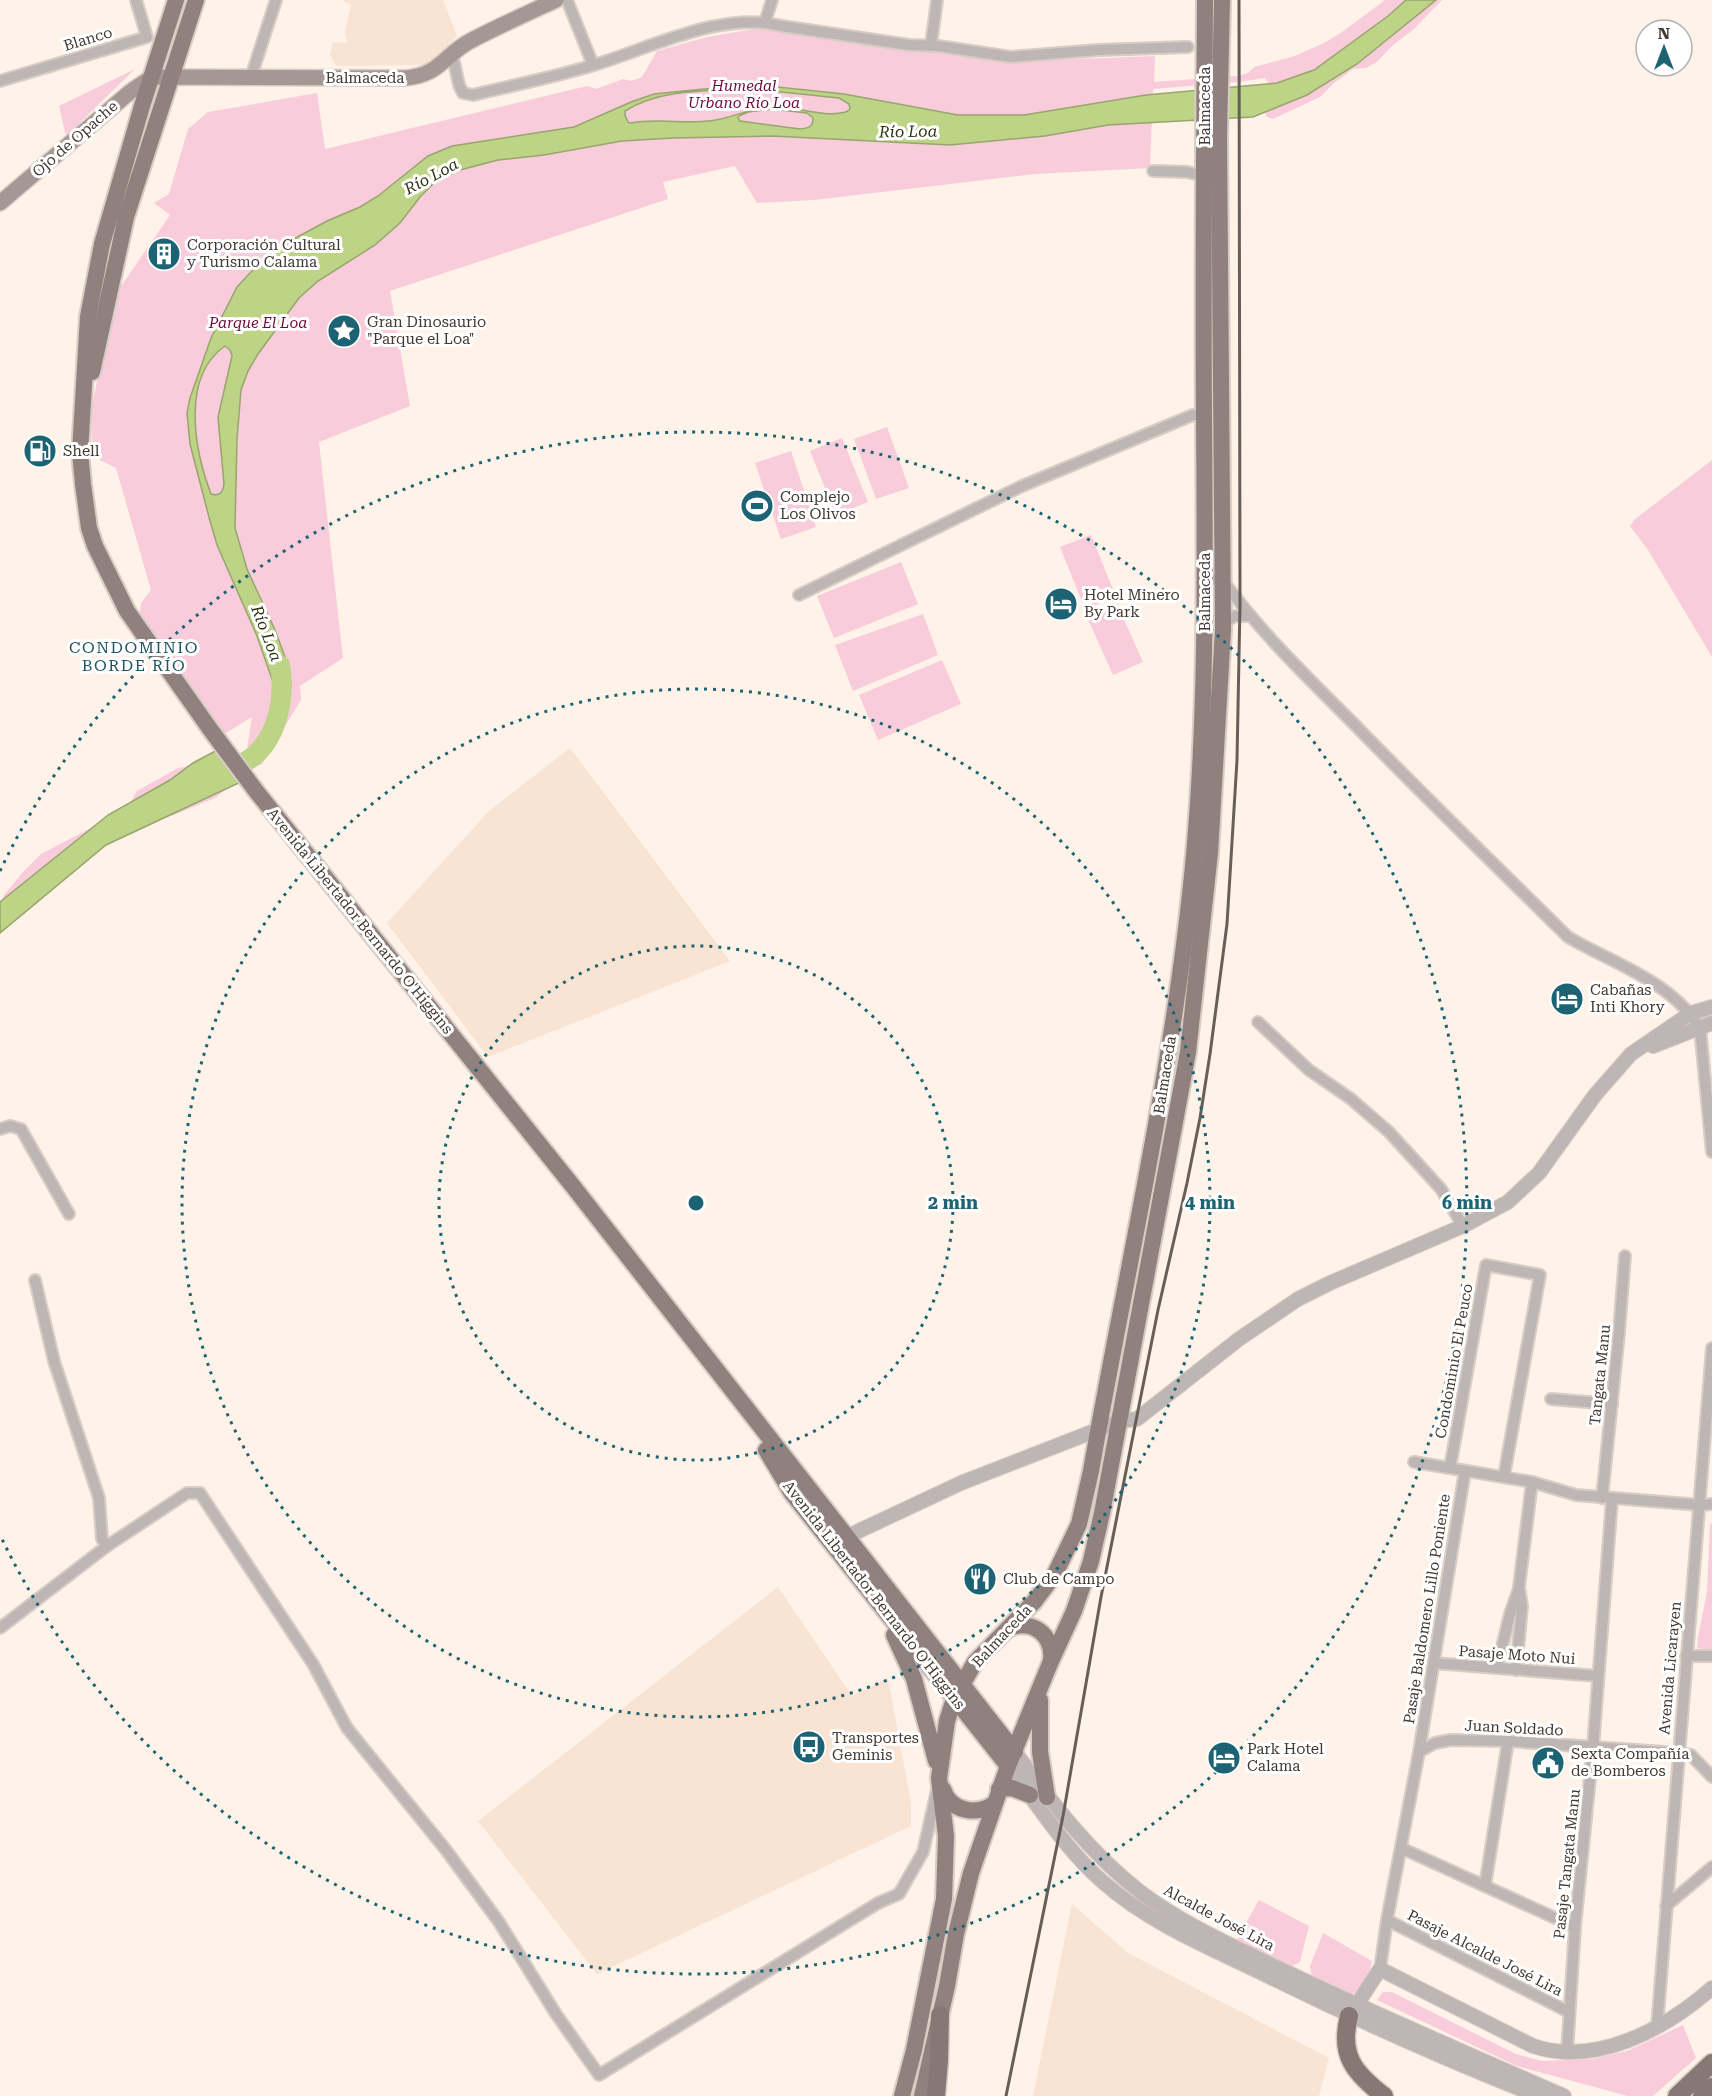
<svg xmlns="http://www.w3.org/2000/svg" width="1712" height="2096" viewBox="0 0 1712 2096" font-family="'Roboto Serif',serif">
<style>
.built{fill:#f9e3d2}
.green{fill:#f9ccdb}
.water{fill:#bdd386;stroke:#98a56e;stroke-width:1.5;fill-rule:evenodd}
.lines{fill:none;stroke-linecap:round;stroke-linejoin:round}
.river{stroke:#bdd386;stroke-width:20}
.minor-casing{stroke:#d8cdc5;stroke-width:14}
.tertiary-casing{stroke:#d8cdc5;stroke-width:16}
.secondary-casing{stroke:#d8cdc5;stroke-width:18}
.primary-casing{stroke:#d8cdc5;stroke-width:20}
.trunk-casing{stroke:#d8cdc5;stroke-width:21}
.minor{stroke:#beb6b4;stroke-width:10}
.tertiary{stroke:#beb6b4;stroke-width:14}
.secondary{stroke:#a49795;stroke-width:15}
.primary{stroke:#90817f;stroke-width:16}
.trunk{stroke:#887875;stroke-width:18}
.rail{stroke:#665f59;stroke-width:3}
.ring{fill:none;stroke:#1c6373;stroke-width:3;stroke-dasharray:3 6}
.labels{text-anchor:middle;stroke-width:6;stroke-linejoin:round;paint-order:stroke}
.street-label{font-size:15px;fill:#403a35;stroke:#fff}
.park-label{font-size:15px;font-style:italic;fill:#6c0c3d;stroke:#fff}
.poi-label{font-size:15px;fill:#403a35;stroke:#fff;text-anchor:start}
.water-label{font-size:16px;font-style:italic;fill:#2d3615;stroke:#fff}
.neighbourhood-label{font-size:16px;letter-spacing:1.5px;fill:#1f5562;stroke:#fff}
.centre{fill:#1c6373;stroke:#fff;stroke-width:3}
.ring-label{font-size:18px;text-anchor:middle;font-weight:bold;fill:#1c6373;stroke:#fff;stroke-width:6;stroke-linejoin:round;paint-order:stroke}
</style>
<rect width="100%" height="100%" fill="#fef2e9"/>
<!-- built -->
<g class="built">
<polygon points="342,0 443,0 457,36 431,65 336,66 330,55 333,42 347,43 345,33 351,5"/>
<polygon points="570,748 730,961 488,1057 387,923 489,811"/>
<polygon points="778,1587 852,1696 888,1678 911,1803 911,1826 597,1974 478,1821"/>
<polygon points="1072,1904 1128,1953 1329,2058 1319,2096 1033,2096"/>
</g>
<!-- green -->
<g class="green">
<polygon points="1385,0 1442,0 1414,29 1392,46 1377,62 1366,68 1353,69 1334,83 1320,97 1273,119 1267,117 1264,111 1269,84 1265,78 1238,82 1153,89 1150,168 1035,174 814,200 757,203 735,166 663,182 668,199 390,291 410,406 319,442 343,658 300,686 301,700 262,764 249,769 231,782 225,790 215,798 174,815 128,825 49,887 19,918 2,929 0,907 4,895 23,872 41,854 106,820 111,813 120,814 126,811 137,791 178,768 189,766 201,771 222,771 241,756 247,749 252,717 226,733 219,732 139,621 141,603 151,590 116,468 92,456 91,409 117,292 170,215 154,203 169,194 188,129 208,112 317,93 325,149 587,86 596,89 623,79 631,81 642,77 657,51 707,37 766,27 1024,61 1155,56 1154,82 1238,76 1248,73 1254,67 1295,56 1326,42 1342,32"/>
<polygon points="135,69 66,136 59,106"/>
<polygon points="887,427 909,488 876,499 854,439"/>
<polygon points="842,438 868,502 836,515 810,451"/>
<polygon points="791,451 816,527 781,539 755,463"/>
<polygon points="1712,460 1712,657 1648,550 1630,526 1634,520"/>
<polygon points="1091,535 1116,597 1085,609 1060,547"/>
<polygon points="901,562 918,604 834,638 817,596"/>
<polygon points="1117,604 1143,662 1113,675 1087,617"/>
<polygon points="923,614 938,655 853,691 835,645"/>
<polygon points="942,660 961,704 878,740 859,695"/>
<polygon points="1712,1523 1712,1651 1697,1648 1698,1637 1707,1592 1710,1524"/>
<polygon points="1259,1900 1309,1926 1300,1962 1289,1968 1237,1939"/>
<path d="M1323,1933l49,28c-4,18 -8,26 -23,36l-37,-18 -2,-13z"/>
<polygon points="1383,1992 1392,1992 1516,2054 1542,2061 1592,2059 1627,2051 1683,2025 1696,2058 1653,2096 1628,2096 1517,2066 1377,2000"/>
</g>
<!-- water -->
<g class="water">
<path d="M1406,0h30l-79,64 -50,31 -54,22 -145,8 -63,11 -95,9 -178,-9 -99,2 -51,3 -78,14 -46,5 -38,10 -23,10 -17,17 -20,26 -25,22 -57,36 -19,17 -41,56 -10,17 -7,19 -4,49 -2,89 12,41 28,61 13,35 3,19 -9,8 -7,-4 -18,-52 -40,-91 -7,-24 -20,-77 -3,-31 3,-15 21,-60 26,-51 25,-27 28,-19 37,-20 33,-14 18,-11 50,-40 24,-10 122,-19 57,-25 23,-8 50,-5 64,-3 76,8 114,21h66l122,-20 131,-12 37,-13 74,-54zM752,89l87,9 10,6 1,5 -4,3c-24,6 -49,-6 -73,-5 -22,0 -42,12 -64,14 -26,3 -52,-3 -78,2l-3,-1 -3,-7v-4c36,-23 86,-20 127,-22zM772,109l35,4 6,5c0,9 -4,10 -13,11l-60,-8 -2,-3 1,-2 9,-4zM225,346l5,4 2,6 -14,61 6,67c-1,7 -4,13 -13,10 -16,-42 -31,-117 14,-148z"/>
<polygon points="219,749 243,781 106,845 0,933 0,902 108,815 170,780 193,763"/>
</g>
<g class="lines">
<!-- river -->
<path class="river" d="M222,775c10,-6 23,-12 32,-19 25,-22 31,-60 26,-91"/>
<!-- minor casing -->
<g class="minor-casing">
<g id="minor">
<polyline points="567,0 593,65"/>
<polyline points="765,22 772,0"/>
<polyline points="931,45 937,0"/>
<path d="M452,53l7,32 4,8 10,2c41,-10 82,-18 121,-30 56,-17 130,-55 187,-39l128,19 29,1 73,11 87,-7 90,-3"/>
<polyline points="251,77 276,0"/>
<polyline points="0,81 147,37 136,0"/>
<polyline points="1153,171 1187,172 1204,176"/>
<path d="M1205,579h17c38,53 86,99 132,145 70,72 142,142 214,213 46,27 103,44 132,91l12,124"/>
<polyline points="799,595 1022,486 1193,415 1204,414"/>
<polyline points="1224,627 1225,622 1235,616 1251,616"/>
<polyline points="1258,1022 1309,1070 1351,1099 1389,1132 1441,1189 1463,1226"/>
<polyline points="0,1129 10,1126 21,1129 69,1214"/>
<polyline points="1551,1399 1612,1404"/>
<polyline points="1414,1462 1532,1482 1576,1495 1701,1505 1712,1504"/>
<polyline points="1450,1468 1486,1265 1540,1275 1504,1476"/>
<polyline points="1602,1498 1619,1332 1625,1256"/>
<polyline points="107,1546 187,1493 200,1493 313,1664 347,1728 446,1850 499,1922 556,2014 599,2075 878,1903 899,1894 923,1852 937,1790"/>
<polyline points="0,1628 107,1546 102,1539 99,1498 54,1361 35,1280"/>
<polyline points="1686,1656 1712,1656"/>
<polyline points="1434,1663 1598,1676"/>
<polyline points="1497,1668 1510,1614 1518,1591"/>
<polyline points="1516,1670 1522,1606 1519,1587 1532,1482"/>
<polyline points="1419,1752 1465,1471"/>
<polyline points="1401,1848 1575,1927"/>
<polyline points="1485,1886 1508,1741"/>
<polyline points="1666,1906 1712,1867"/>
<polyline points="1387,1920 1569,2012"/>
<polyline points="1380,1969 1387,1920 1419,1752 1435,1743 1451,1740 1508,1741 1678,1753 1691,1755 1712,1777"/>
<polyline points="1657,2027 1712,1348"/>
<polyline points="1567,2053 1575,1927 1593,1748 1612,1499"/>
</g>
</g>
<!-- tertiary casing -->
<g class="tertiary-casing">
<g id="tertiary">
<polyline points="1653,1046 1712,1023"/>
<polyline points="846,1537 961,1483 1120,1421 1137,1419 1239,1339 1298,1299 1330,1283 1463,1226 1508,1202 1539,1173 1595,1095 1631,1054 1691,1013 1712,1007"/>
<path d="M1015,1752c37,51 74,100 124,139 43,33 94,55 143,79 93,44 188,85 282,126"/>
<path d="M1008,1766c31,40 56,82 95,116 45,40 103,64 157,90 91,45 184,87 278,124"/>
<path d="M1352,2012l28,-43 153,77c63,21 132,-17 179,-58"/>
</g>
</g>
<!-- secondary casing -->
<g class="secondary-casing">
<path id="secondary" d="M0,203l130,-111 22,-15 253,1c36,-3 38,-23 67,-38 27,-14 56,-27 84,-40"/>
</g>
<!-- primary casing -->
<g class="primary-casing">
<g id="primary">
<polyline points="176,0 142,106 102,244 88,317 80,452 83,484 89,528 95,546 127,611 210,729 256,791 572,1185 1015,1752"/>
<polyline points="92,372 126,217 196,0"/>
<polyline points="766,1450 791,1492 1008,1766"/>
<path d="M1009,1628c24,-9 45,7 42,33"/>
<polyline points="894,1635 914,1679 936,1761"/>
<polyline points="1040,1700 1040,1752 1047,1797"/>
<path d="M943,1789c7,22 32,27 51,15"/>
<polyline points="999,1789 1012,1788 1030,1795"/>
<path d="M902,2096l12,-46 30,-151 2,-63 -7,-58 8,-57 7,-22 21,-37 59,-60 21,-28 24,-50 12,-53c36,-205 84,-408 103,-616 13,-146 11,-292 10,-439 -1,-138 0,-277 1,-416"/>
<polyline points="922,2096 947,1986 956,1934 971,1873 1008,1766 1051,1661 1074,1611 1091,1561 1102,1513 1188,1052 1210,853 1223,630 1219,136 1222,0"/>
</g>
</g>
<!-- trunk casing -->
<g class="trunk-casing">
<g id="trunk">
<path d="M1349,2016c-10,39 5,57 35,80"/>
<polyline points="936,2096 939,2061 940,2015"/>
<polyline points="1677,2096 1712,2063"/>
<polyline points="1702,2096 1712,2087"/>
</g>
</g>
<!-- minor -->
<use href="#minor" class="minor"/>
<!-- tertiary -->
<use href="#tertiary" class="tertiary"/>
<!-- secondary -->
<use href="#secondary" class="secondary"/>
<!-- primary -->
<use href="#primary" class="primary"/>
<!-- trunk -->
<use href="#trunk" class="trunk"/>
<!-- rail -->
<polyline class="rail" points="1006,2096 1063,1816 1101,1597 1158,1310 1187,1183 1200,1118 1210,1054 1227,924 1237,760 1240,604 1239,0"/>
</g>
<!-- distance rings -->
<g class="ring">
<circle cx="696" cy="1203" r="257"/>
<circle cx="696" cy="1203" r="514"/>
<path d="M0 871A771 771 0 1 1 0 1535"/>
</g>
<!-- icons -->
<defs>
<g id="building-disc" transform="scale(1.725)"><circle r="9.5" fill="#1c6373" stroke="#fff"/><path d="M-4-6H4V6H1V3H-1V6H-4ZM-2.5-4.3h1.7v1.8h-1.7ZM.8-4.3h1.7v1.8H.8ZM-2.5-1h1.7V.8h-1.7ZM.8-1h1.7V.8H.8Z" fill="#fff"/></g>
<g id="sight-disc" transform="scale(1.725)"><circle r="9.5" fill="#1c6373" stroke="#fff"/><path d="M0-6L1.8-2.2L6-1.7L2.9 1.2L3.7 5.4L0 3.3L-3.7 5.4L-2.9 1.2L-6-1.7L-1.8-2.2Z" fill="#fff"/></g>
<g id="fuel-disc" transform="scale(1.725)"><circle r="9.5" fill="#1c6373" stroke="#fff"/><path d="M-5.5-6h7V0h2V4h1.3V-2.5L3-4.5l.8-.8L6-3V5H2.5V1h-1V6h-7ZM-4.2-4.7v3.2H.2V-4.7Z" fill="#fff"/></g>
<g id="stadium-disc" transform="scale(1.725)"><circle r="9.5" fill="#1c6373" stroke="#fff"/><path d="M0-5a6.5 5 0 1 0 0 10a6.5 5 0 1 0 0-10ZM-3.5-1.8h7v3.6h-7Z" fill="#fff"/></g>
<g id="hotel-disc" transform="scale(1.725)"><circle r="9.5" fill="#1c6373" stroke="#fff"/><path d="M-6-4.5h1.5V1H6V5H4.5V3h-9V5H-6ZM-4 0a1.8 1.8 0 1 1 3.6 0ZM.5 0V-2.5h3Q6-2.5 6 0Z" fill="#fff"/></g>
<g id="restaurant-disc" transform="scale(1.725)"><circle r="9.5" fill="#1c6373" stroke="#fff"/><path d="M-5-6h1v4h1v-4h1v4h1v-4h1v5L-1.5 .5V6h-2V.5L-5-1ZM5-6V6H3V1.5H1.5Q1.5-4 5-6Z" fill="#fff"/></g>
<g id="bus-disc" transform="scale(1.725)"><circle r="9.5" fill="#1c6373" stroke="#fff"/><path d="M-5-6H5V4H4V6H2V4H-2V6H-4V4H-5ZM-3.5-4V0h7V-4ZM-3.5 1.2v1.5H-2V1.2ZM2 1.2v1.5H3.5V1.2Z" fill="#fff"/></g>
<g id="civic-disc" transform="scale(1.725)"><circle r="9.5" fill="#1c6373" stroke="#fff"/><path d="M-.6-6.5H3V-4.5H.6V-3L4-1V1h2V6H-6V1h2V-1L-.6-3ZM-1.2 2.5V6h2.4V2.5Z" fill="#fff"/></g>
</defs>
<g fill-rule="evenodd">
<use href="#building-disc" x="164" y="254"/>
<use href="#sight-disc" x="344" y="331"/>
<use href="#fuel-disc" x="40" y="451"/>
<use href="#stadium-disc" x="757" y="506"/>
<use href="#hotel-disc" x="1061" y="604"/>
<use href="#hotel-disc" x="1567" y="999"/>
<use href="#restaurant-disc" x="980" y="1579"/>
<use href="#bus-disc" x="809" y="1747"/>
<use href="#hotel-disc" x="1224" y="1758"/>
<use href="#civic-disc" x="1548" y="1763"/>
</g>
<g class="labels">
<!-- street labels -->
<g class="street-label">
<text transform="translate(88 39) rotate(-17)" y="5">Blanco</text>
<text x="365" y="83">Balmaceda</text>
<text transform="translate(1205 106) rotate(-90)" y="5">Balmaceda</text>
<text transform="translate(75 139) rotate(-41)" y="5">Ojo de Opache</text>
<text transform="translate(1205 592) rotate(-90)" y="5">Balmaceda</text>
<text transform="translate(360 921) rotate(51)" y="5">Avenida Libertador Bernardo O'Higgins</text>
<text transform="translate(1165 1075) rotate(-81)" y="5">Balmaceda</text>
<text transform="translate(1454 1361) rotate(-80)" y="5">Condominio El Peuco</text>
<text transform="translate(1600 1375) rotate(-84)" y="5">Tangata Manu</text>
<text transform="translate(874 1595) rotate(52)" y="5">Avenida Libertador Bernardo O'Higgins</text>
<text transform="translate(1427 1609) rotate(-81)" y="5">Pasaje Baldomero Lillo Poniente</text>
<text transform="translate(1002 1636) rotate(-47)" y="5">Balmaceda</text>
<text transform="translate(1517 1655) rotate(4)" y="5">Pasaje Moto Nui</text>
<text transform="translate(1670 1668) rotate(-85)" y="5">Avenida Licarayen</text>
<text transform="translate(1514 1728) rotate(3)" y="5">Juan Soldado</text>
<text transform="translate(1567 1864) rotate(-84)" y="5">Pasaje Tangata Manu</text>
<text transform="translate(1219 1918) rotate(28)" y="5">Alcalde José Lira</text>
<text transform="translate(1485 1953) rotate(27)" y="5">Pasaje Alcalde José Lira</text>
</g>
<!-- park labels -->
<g class="park-label">
<text x="744" y="91">Humedal<tspan x="744" dy="17">Urbano Río Loa</tspan></text>
<text x="258" y="328">Parque El Loa</text>
</g>
<!-- poi labels -->
<g class="poi-label">
<text x="187" y="250">Corporación Cultural<tspan x="187" dy="17">y Turismo Calama</tspan></text>
<text x="367" y="327">Gran Dinosaurio<tspan x="367" dy="17">"Parque el Loa"</tspan></text>
<text x="63" y="456">Shell</text>
<text x="780" y="502">Complejo<tspan x="780" dy="17">Los Olivos</tspan></text>
<text x="1084" y="600">Hotel Minero<tspan x="1084" dy="17">By Park</tspan></text>
<text x="1590" y="995">Cabañas<tspan x="1590" dy="17">Inti Khory</tspan></text>
<text x="1003" y="1584">Club de Campo</text>
<text x="832" y="1743">Transportes<tspan x="832" dy="17">Geminis</tspan></text>
<text x="1247" y="1754">Park Hotel<tspan x="1247" dy="17">Calama</tspan></text>
<text x="1571" y="1759">Sexta Compañía<tspan x="1571" dy="17">de Bomberos</tspan></text>
</g>
<!-- water labels -->
<g class="water-label">
<text transform="translate(908 131) rotate(-1)" y="6">Río Loa</text>
<text transform="translate(431 176) rotate(-28)" y="6">Río Loa</text>
<text transform="translate(267 633) rotate(69)" y="6">Río Loa</text>
</g>
<!-- neighbourhood labels -->
<g class="neighbourhood-label">
<text x="134" y="653">CONDOMINIO<tspan x="134" dy="18">BORDE RÍO</tspan></text>
</g>
</g>
<circle cx="696" cy="1203" r="9" class="centre"/>
<g class="ring-label">
<text x="953" y="1209">2 min</text>
<text x="1210" y="1209">4 min</text>
<text x="1467" y="1209">6 min</text>
</g>
<!-- north arrow -->
<g transform="translate(1664 48)"><circle r="28" fill="#ffffff" stroke="#b3b0ae" stroke-width="1.5"/>
<path d="M0-4.5L10 22L0 15L-10 22Z" fill="#1c6373"/>
<text y="-9" font-size="16" font-weight="bold" text-anchor="middle" fill="#403a35">N</text>
</g>
</svg>
